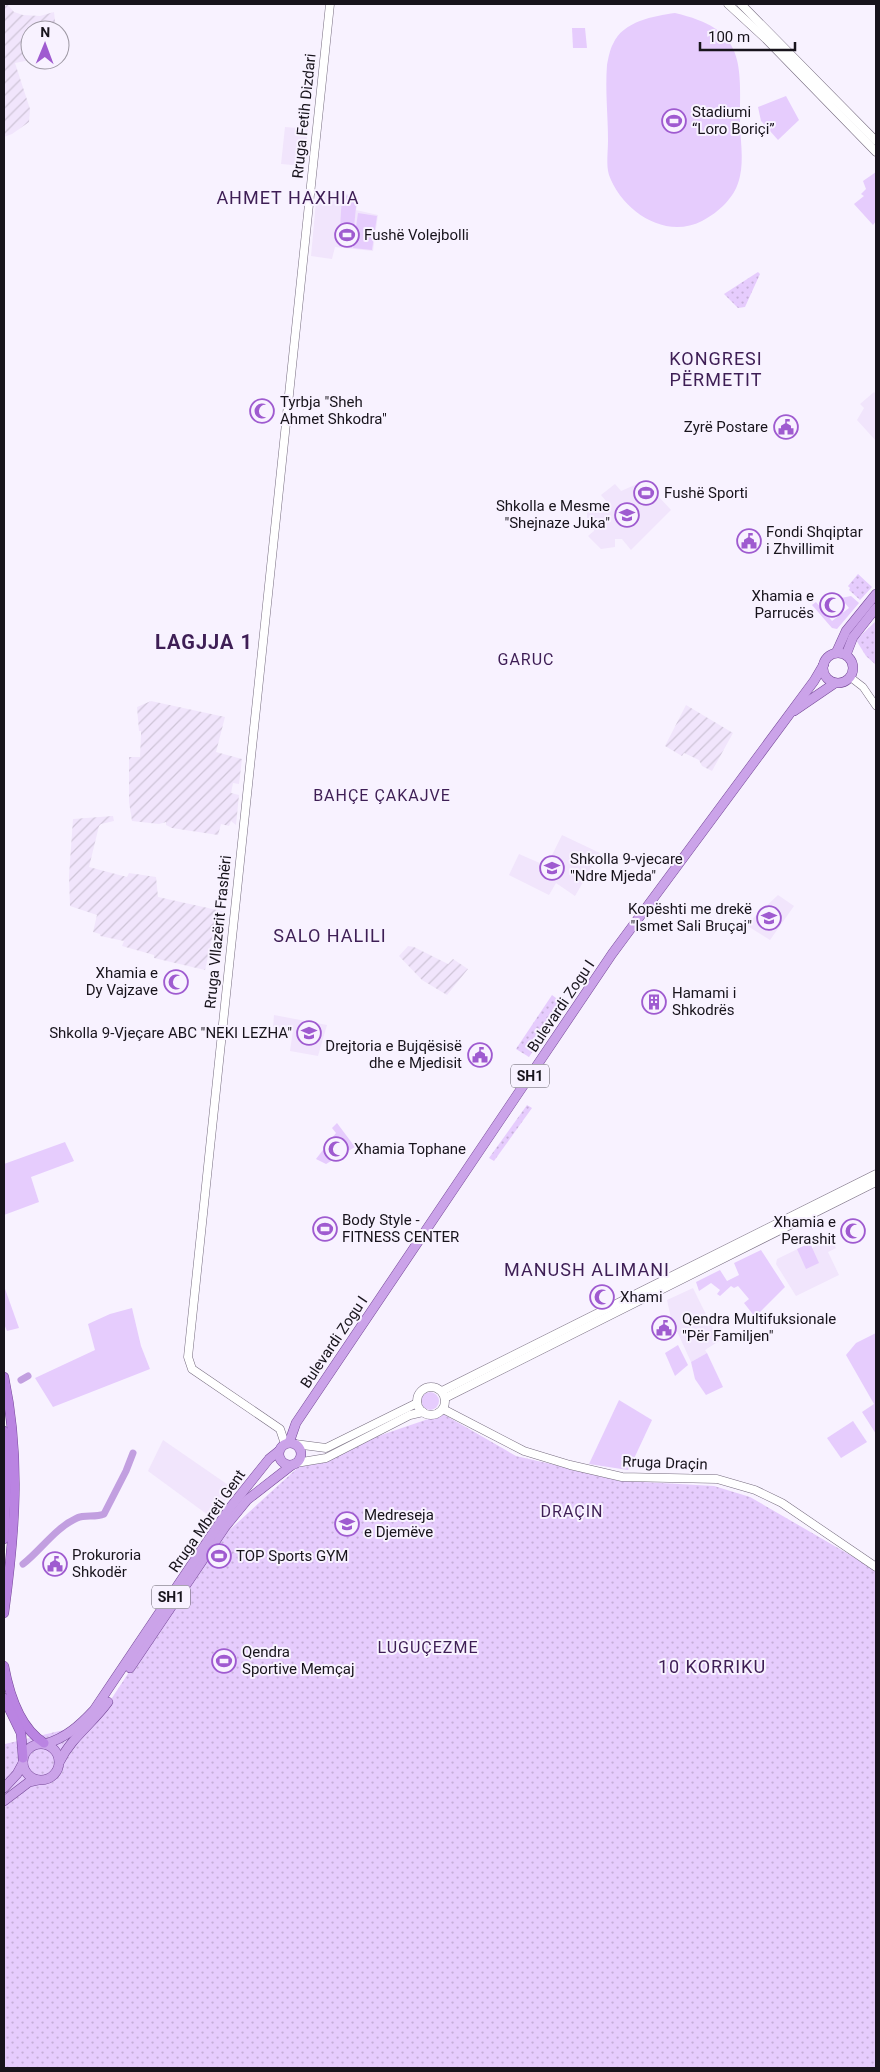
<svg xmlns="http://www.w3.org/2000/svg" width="880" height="2072" viewBox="0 0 880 2072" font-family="Roboto,sans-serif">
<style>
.built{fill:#f1e5fc}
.industrial{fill:url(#industrial-furrows)}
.green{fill:#e6ccfd}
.park{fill:url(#park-dots)}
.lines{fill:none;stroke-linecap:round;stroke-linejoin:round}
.canal{stroke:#c29fe0;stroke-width:7}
.tertiary-casing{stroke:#766c7f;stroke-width:8}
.secondary-casing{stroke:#766c7f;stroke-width:9}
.primary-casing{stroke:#764998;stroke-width:10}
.trunk-casing{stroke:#764998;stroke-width:10}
.tertiary{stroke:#fff;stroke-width:7}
.secondary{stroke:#fff;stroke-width:8}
.primary{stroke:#cba3e9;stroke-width:9}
.trunk{stroke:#ba84e2;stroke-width:9}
.labels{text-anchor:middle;stroke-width:4;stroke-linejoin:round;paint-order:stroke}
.shield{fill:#f8f2ff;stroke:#5b5760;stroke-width:1}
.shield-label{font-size:14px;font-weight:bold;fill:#18141c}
.poi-label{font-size:15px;fill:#18141c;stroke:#f8f2ff;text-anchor:start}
.street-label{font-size:15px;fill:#18141c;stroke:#f8f2ff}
.neighbourhood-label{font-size:16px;letter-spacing:1px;fill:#3e1e55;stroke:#f8f2ff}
.quarter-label{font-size:18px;letter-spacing:1px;fill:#3e1e55;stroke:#f8f2ff}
.district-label{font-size:20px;font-weight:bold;letter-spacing:1px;fill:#3e1e55;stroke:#f8f2ff}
</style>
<defs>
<pattern id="industrial-furrows" width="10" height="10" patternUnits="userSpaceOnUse" patternTransform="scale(1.25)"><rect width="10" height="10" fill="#f1e5fc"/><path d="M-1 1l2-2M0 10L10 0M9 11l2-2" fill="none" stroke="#cec4d7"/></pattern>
<pattern id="park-dots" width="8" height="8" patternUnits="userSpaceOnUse" patternTransform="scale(1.25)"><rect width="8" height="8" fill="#e6ccfd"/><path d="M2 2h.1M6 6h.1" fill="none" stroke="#c5aed8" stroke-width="1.8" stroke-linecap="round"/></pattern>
</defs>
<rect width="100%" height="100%" fill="#f8f2ff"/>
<!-- built -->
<g class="built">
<polygon points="297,125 308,127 304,166 281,164 285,127 297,128"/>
<polygon points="317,191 341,193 359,197 356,210 378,215 373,251 335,247 332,259 311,256"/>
<polygon points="874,392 876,394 876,441 857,420 864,408 860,404"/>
<polygon points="644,481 671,510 631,550 622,539 615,539 615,547 601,549 588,536 594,531 593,522 587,522 587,510 607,502 601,495 615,484 621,491"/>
<polygon points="562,835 600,853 575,896 556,883 549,895 509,875 519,854 542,864 548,863"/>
<polygon points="778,895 794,906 770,940 746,925"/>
<polygon points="274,1015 327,1025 318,1056 290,1051 293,1030 273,1028"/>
<polygon points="831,1238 836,1248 828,1252 839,1275 796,1296 776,1264 777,1259 810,1243 812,1248"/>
<polygon points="693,1288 719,1341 705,1350 707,1353 691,1362 671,1318 667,1300"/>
<polygon points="163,1440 234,1489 212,1518 148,1471"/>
</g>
<!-- industrial -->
<g class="industrial">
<polygon points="4,4 7,4 14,12 23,15 40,16 54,12 56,30 30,30 30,60 15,63 30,109 29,122 12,134 4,137"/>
<polygon points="151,701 225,717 216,752 242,759 239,784 233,783 231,793 239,795 236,825 231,821 229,826 221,824 218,835 172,828 166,825 166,822 159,824 132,821 129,802 129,757 140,757 141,734 141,731 139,731 137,707"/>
<polygon points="686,705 733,733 712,771 702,766 699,760 684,753 682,756 665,746"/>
<polygon points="113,816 114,821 101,824 99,826 89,867 127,877 129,873 156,877 158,897 226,912 224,931 214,930 205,970 154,958 154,955 122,946 124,941 100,936 100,934 93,932 97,915 70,906 69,876 73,819"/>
<polygon points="408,946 414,947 448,964 453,959 468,969 447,995 422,980 399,956"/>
</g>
<!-- green -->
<g class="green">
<path d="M675,13c68,16 66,45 65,107 0,18 4,39 0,56 -4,21 -21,36 -38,45 -37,19 -80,-10 -93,-46 -3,-10 -1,-24 -1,-34 0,-25 -3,-51 -1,-76 1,-6 3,-16 6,-21 10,-23 41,-28 62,-31z"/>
<polygon points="585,28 587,48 573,48 572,28"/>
<polygon points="786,96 799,120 778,140 761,121 758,107"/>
<polygon points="876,172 876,221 873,225 854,204 864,196 861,194 866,189 863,181"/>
<polygon points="342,195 357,197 352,248 339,246"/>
<polygon points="358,213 377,216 372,250 353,248"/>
<polygon points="851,596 859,603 837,629 832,628 812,605 816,602 832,621 849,608 841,598"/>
<polygon points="337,1123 355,1147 326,1164 316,1159 336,1133 332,1128"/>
<polygon points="65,1142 74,1161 31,1177 39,1202 4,1215 4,1164"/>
<polygon points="810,1243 819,1263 806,1269 797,1249"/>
<polygon points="761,1250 785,1287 755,1317 744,1303 749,1299 738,1286 734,1288 731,1286 720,1296 717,1294 720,1290 711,1283 699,1291 696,1282 720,1270 727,1281 739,1275 734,1263"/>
<polygon points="4,1286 19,1328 7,1331 4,1324"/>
<polygon points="132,1308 141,1346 150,1369 53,1407 35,1378 95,1350 88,1324 110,1314"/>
<polygon points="876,1333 876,1434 862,1412 874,1404 846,1355 856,1343"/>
<polygon points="678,1345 688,1365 675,1376 665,1353"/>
<polygon points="707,1353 723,1387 706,1395 695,1379 691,1362"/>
<circle cx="430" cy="1401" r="9"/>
<polygon points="619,1400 652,1420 631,1465 628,1470 589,1464"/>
<polygon points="853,1421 867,1442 841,1458 827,1438"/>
</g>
<!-- park -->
<g class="park">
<polygon points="758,272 760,274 745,307 738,308 724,294"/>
<polygon points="858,574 872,587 860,600 849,590 850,588 848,586"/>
<polygon points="876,621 876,665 866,656 856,640"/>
<polygon points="552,995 564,1004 529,1057 516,1049"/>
<polygon points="527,1105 532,1108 494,1161 489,1158"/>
<polygon points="443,1414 516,1456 625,1481 714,1486 750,1497 876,1570 876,2068 4,2068 4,1720 5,1744 93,1723 106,1707 213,1545 305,1461"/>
</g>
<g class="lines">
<!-- canal -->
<g class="canal">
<polyline points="21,1380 28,1376"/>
<path d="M23,1564c18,-14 32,-36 54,-46 8,-4 18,0 27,-4l22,-43 7,-18"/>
</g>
<!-- tertiary casing -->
<g class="tertiary-casing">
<polyline id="tertiary" points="850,677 863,687 876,706"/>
</g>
<!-- secondary casing -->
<g class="secondary-casing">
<g id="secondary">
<polyline points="728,4 766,39 876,152"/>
<polyline points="741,4 876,141"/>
<circle cx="431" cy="1401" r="14"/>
<polyline points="442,1391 876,1174"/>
<polyline points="445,1398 876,1182"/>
<polyline points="443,1409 524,1451 570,1465 622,1477 717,1479 755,1490 782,1503 876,1567"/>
<polyline points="285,1444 280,1429 192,1369 188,1357 330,4"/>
<polyline points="295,1444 326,1448 417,1403"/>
<polyline points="296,1463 326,1458 410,1415 423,1412"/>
</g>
</g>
<!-- primary casing -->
<g class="primary-casing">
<g id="primary">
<polyline points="836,653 846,631 876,594"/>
<circle cx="838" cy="668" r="15"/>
<polyline points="846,655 853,637 876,608"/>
<polyline points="794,711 835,683"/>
<circle cx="290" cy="1454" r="11"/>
<polyline points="289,1443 296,1423 612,954 814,681 824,664"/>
<polyline points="130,1668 225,1527 247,1500 292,1465"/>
<circle cx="41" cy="1762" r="18"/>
<path d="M45,1744c21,-6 35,-19 49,-34l135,-201 40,-50 10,-8"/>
<path d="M60,1761c11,-23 33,-38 48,-59"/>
<polyline points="4,1788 17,1774 23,1763"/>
<polyline points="4,1801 29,1782 38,1780"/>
</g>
</g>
<!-- trunk casing -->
<g class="trunk-casing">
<g id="trunk">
<path d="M4,1377c17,81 11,155 0,236"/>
<polyline points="4,1431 7,1472 4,1539"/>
<path d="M4,1666c5,27 15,61 40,77"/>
<polyline points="4,1698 21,1733 23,1758"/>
</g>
</g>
<!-- tertiary -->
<use href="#tertiary" class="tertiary"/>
<!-- secondary -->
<use href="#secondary" class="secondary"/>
<!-- primary -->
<use href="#primary" class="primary"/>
<!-- trunk -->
<use href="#trunk" class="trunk"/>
</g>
<!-- icons -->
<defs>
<g id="stadium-ring" transform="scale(1.25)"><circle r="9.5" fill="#f8f2ff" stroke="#9f5bd0" stroke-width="1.5"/><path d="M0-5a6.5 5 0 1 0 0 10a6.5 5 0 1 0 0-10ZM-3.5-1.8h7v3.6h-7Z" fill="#9f5bd0"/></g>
<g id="mosque-ring" transform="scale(1.25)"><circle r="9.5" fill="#f8f2ff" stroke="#9f5bd0" stroke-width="1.5"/><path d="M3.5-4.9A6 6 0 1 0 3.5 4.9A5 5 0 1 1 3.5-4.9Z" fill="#9f5bd0"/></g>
<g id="civic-ring" transform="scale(1.25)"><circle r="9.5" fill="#f8f2ff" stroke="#9f5bd0" stroke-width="1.5"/><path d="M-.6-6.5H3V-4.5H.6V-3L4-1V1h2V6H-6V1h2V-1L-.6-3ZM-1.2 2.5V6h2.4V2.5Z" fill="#9f5bd0"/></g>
<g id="school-ring" transform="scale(1.25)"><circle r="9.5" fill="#f8f2ff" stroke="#9f5bd0" stroke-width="1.5"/><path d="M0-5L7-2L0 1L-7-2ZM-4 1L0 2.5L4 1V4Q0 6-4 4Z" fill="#9f5bd0"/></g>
<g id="building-ring" transform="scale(1.25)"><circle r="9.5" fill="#f8f2ff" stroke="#9f5bd0" stroke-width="1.5"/><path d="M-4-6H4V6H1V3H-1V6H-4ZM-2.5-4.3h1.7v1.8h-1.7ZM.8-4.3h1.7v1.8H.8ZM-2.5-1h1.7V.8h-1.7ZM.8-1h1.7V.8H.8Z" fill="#9f5bd0"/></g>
<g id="university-ring" transform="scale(1.25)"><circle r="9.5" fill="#f8f2ff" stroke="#9f5bd0" stroke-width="1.5"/><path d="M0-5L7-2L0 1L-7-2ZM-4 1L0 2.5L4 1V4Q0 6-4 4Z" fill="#9f5bd0"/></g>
</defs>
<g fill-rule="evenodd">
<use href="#stadium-ring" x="674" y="121"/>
<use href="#stadium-ring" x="347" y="235"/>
<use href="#mosque-ring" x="262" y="411"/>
<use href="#civic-ring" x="786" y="427"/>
<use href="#stadium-ring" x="646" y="493"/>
<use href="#school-ring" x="627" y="515"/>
<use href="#civic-ring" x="749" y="541"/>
<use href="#mosque-ring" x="832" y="605"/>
<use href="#school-ring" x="552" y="868"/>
<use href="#school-ring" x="769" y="918"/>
<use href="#mosque-ring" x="176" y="982"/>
<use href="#building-ring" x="654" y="1002"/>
<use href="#school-ring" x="309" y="1033"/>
<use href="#civic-ring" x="480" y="1055"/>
<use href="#mosque-ring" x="336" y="1149"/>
<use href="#stadium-ring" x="325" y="1229"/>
<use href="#mosque-ring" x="853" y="1231"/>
<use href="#mosque-ring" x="602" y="1297"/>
<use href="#civic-ring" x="664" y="1328"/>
<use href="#university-ring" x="347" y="1524"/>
<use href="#stadium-ring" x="219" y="1556"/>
<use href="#civic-ring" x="55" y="1564"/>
<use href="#stadium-ring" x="224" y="1661"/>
</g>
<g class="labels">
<!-- shield labels -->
<g class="shield">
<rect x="511" y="1064.5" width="38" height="23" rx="4"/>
<rect x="152" y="1585.5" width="38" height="23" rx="4"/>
</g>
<g class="shield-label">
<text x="530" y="1081">SH1</text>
<text x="171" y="1602">SH1</text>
</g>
<!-- poi labels -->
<g class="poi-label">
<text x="692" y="117">Stadiumi<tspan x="692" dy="17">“Loro Boriçi”</tspan></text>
<text x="364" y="240">Fushë Volejbolli</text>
<text x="280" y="407">Tyrbja "Sheh<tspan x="280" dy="17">Ahmet Shkodra"</tspan></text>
<text x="768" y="432" text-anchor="end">Zyrë Postare</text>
<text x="664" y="498">Fushë Sporti</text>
<text x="610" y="511" text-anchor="end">Shkolla e Mesme<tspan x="610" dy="17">"Shejnaze Juka"</tspan></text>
<text x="766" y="537">Fondi Shqiptar<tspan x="766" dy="17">i Zhvillimit</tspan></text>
<text x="814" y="601" text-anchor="end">Xhamia e<tspan x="814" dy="17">Parrucës</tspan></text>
<text x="570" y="864">Shkolla 9-vjecare<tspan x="570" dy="17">"Ndre Mjeda"</tspan></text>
<text x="752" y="914" text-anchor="end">Kopështi me drekë<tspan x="752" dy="17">"Ismet Sali Bruçaj"</tspan></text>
<text x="158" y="978" text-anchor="end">Xhamia e<tspan x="158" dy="17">Dy Vajzave</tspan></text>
<text x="672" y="998">Hamami i<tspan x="672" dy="17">Shkodrës</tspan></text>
<text x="292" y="1038" text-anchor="end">Shkolla 9-Vjeçare ABC "NEKI LEZHA"</text>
<text x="462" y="1051" text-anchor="end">Drejtoria e Bujqësisë<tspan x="462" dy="17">dhe e Mjedisit</tspan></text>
<text x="354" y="1154">Xhamia Tophane</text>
<text x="342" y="1225">Body Style -<tspan x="342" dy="17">FITNESS CENTER</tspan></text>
<text x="836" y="1227" text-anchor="end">Xhamia e<tspan x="836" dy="17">Perashit</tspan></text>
<text x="620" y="1302">Xhami</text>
<text x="682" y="1324">Qendra Multifuksionale<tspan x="682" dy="17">"Për Familjen"</tspan></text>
<text x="364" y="1520">Medreseja<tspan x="364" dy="17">e Djemëve</tspan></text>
<text x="72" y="1560">Prokuroria<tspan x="72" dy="17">Shkodër</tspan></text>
<text x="236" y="1561">TOP Sports GYM</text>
<text x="242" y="1657">Qendra<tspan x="242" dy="17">Sportive Memçaj</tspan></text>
</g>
<!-- street labels -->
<g class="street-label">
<text transform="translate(304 116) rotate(-84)" y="5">Rruga Fetih Dizdari</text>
<text transform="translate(218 932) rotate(-84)" y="5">Rruga Vllazërit Frashëri</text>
<text transform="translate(561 1006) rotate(-56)" y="5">Bulevardi Zogu I</text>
<text transform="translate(334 1342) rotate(-56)" y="5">Bulevardi Zogu I</text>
<text transform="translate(665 1463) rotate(2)" y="5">Rruga Draçin</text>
<text transform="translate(207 1521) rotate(-55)" y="5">Rruga Mbreti Gent</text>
</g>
<!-- neighbourhood labels -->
<g class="neighbourhood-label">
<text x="526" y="665">GARUC</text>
<text x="382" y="801">BAHÇE ÇAKAJVE</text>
<text x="572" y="1517">DRAÇIN</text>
<text x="428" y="1653">LUGUÇEZME</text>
</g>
<!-- quarter labels -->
<g class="quarter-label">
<text x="288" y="204">AHMET HAXHIA</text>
<text x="716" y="365">KONGRESI<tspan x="716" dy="21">PËRMETIT</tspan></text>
<text x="330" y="942">SALO HALILI</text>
<text x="587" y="1276">MANUSH ALIMANI</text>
<text x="712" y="1673">10 KORRIKU</text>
</g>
<!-- district labels -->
<g class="district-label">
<text x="204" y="649">LAGJJA 1</text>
</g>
</g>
<!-- border -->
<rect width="880" height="2072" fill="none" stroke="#18141c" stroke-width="10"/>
<!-- north arrow -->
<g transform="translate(45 45) rotate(1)"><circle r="24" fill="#f8f2ff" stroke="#9e99a4"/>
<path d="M0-4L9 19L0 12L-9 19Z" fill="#9f5bd0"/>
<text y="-8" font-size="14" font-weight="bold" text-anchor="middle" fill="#18141c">N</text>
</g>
<!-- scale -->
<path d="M700 42v8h95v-8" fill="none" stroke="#18141c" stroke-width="2.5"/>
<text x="708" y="42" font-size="15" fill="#18141c" stroke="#f8f2ff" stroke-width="4" paint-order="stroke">100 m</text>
</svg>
